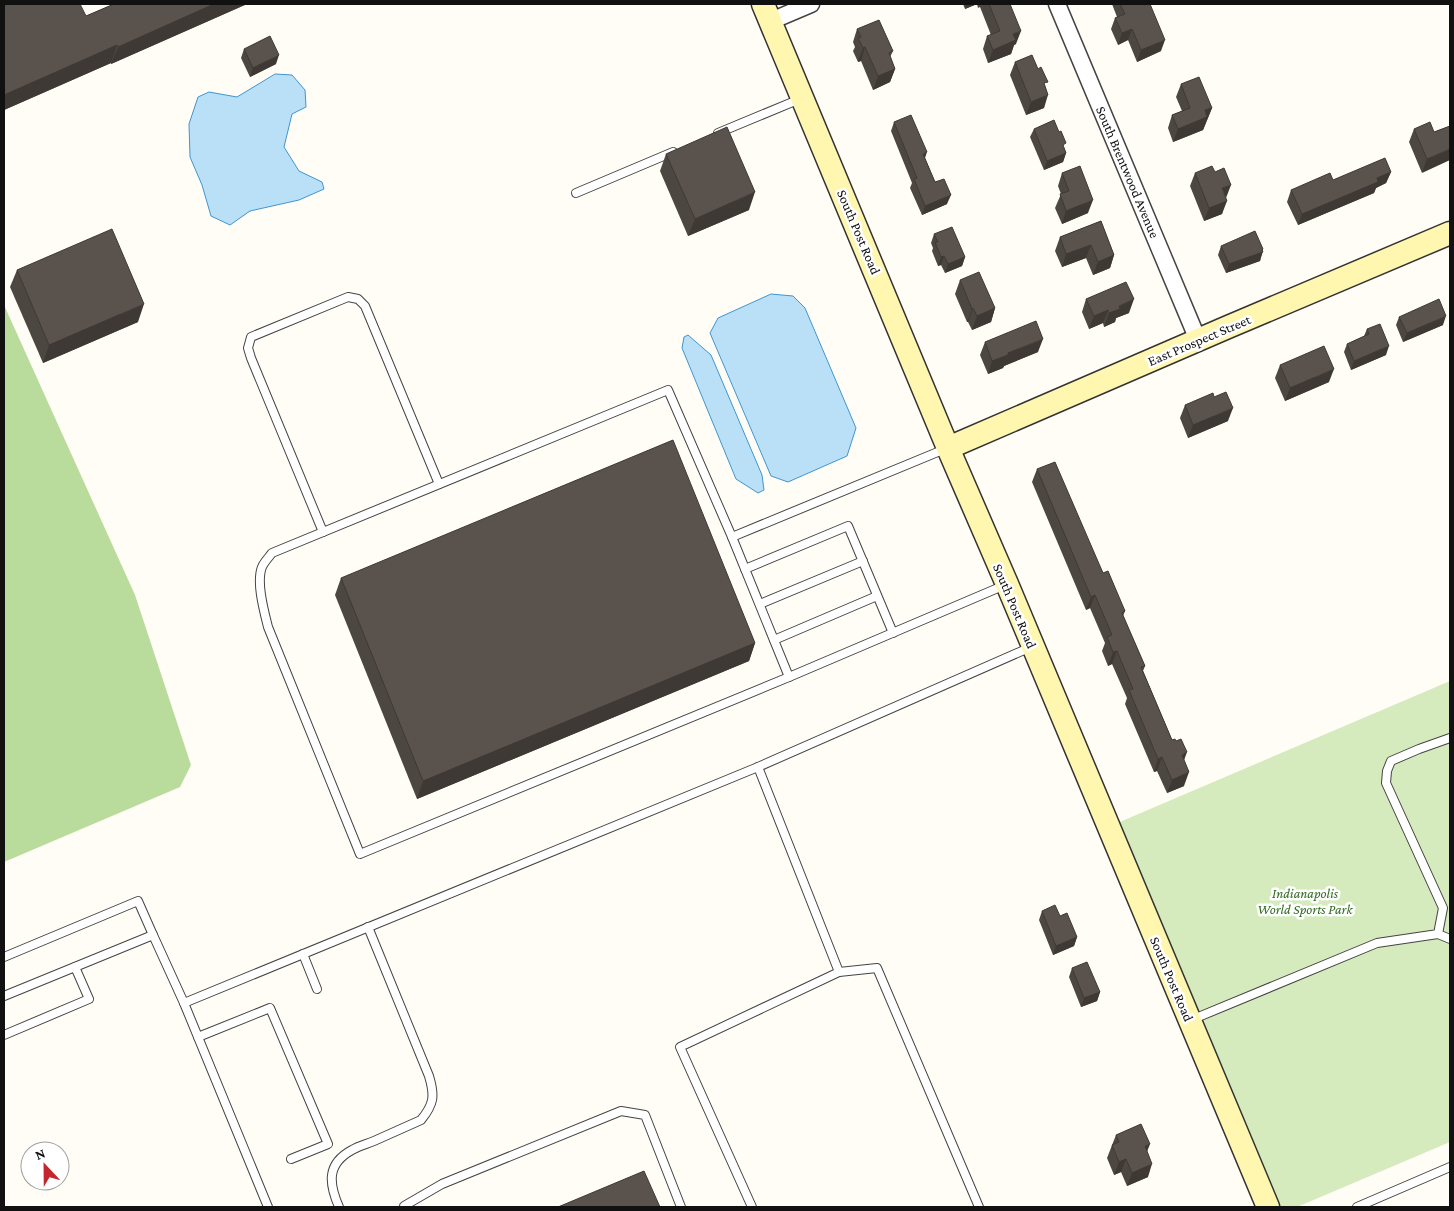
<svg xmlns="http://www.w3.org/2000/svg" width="1454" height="1211" viewBox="0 0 1454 1211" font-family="'Crimson Pro',serif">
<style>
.green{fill:#d5ebbd}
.forest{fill:#b9dc9c}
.water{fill:#b9e0f7;stroke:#3f96cf}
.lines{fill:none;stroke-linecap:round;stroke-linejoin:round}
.lane-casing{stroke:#444;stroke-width:10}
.street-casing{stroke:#444;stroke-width:19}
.secondary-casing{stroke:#333;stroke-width:25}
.lane{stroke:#fff;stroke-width:8}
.street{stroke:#fff;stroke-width:16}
.secondary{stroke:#fff6b0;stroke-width:22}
.wall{fill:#4d4742}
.shaded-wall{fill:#3f3936}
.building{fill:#5a524d;stroke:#3f3936}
.labels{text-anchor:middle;stroke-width:5;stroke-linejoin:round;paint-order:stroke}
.street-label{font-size:14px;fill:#111;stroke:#fff}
.park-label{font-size:14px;font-style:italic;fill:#2f6b1f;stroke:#fff}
</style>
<rect width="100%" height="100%" fill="#fffdf5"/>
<!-- green -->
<polygon class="green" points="1450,681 1450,1142 1297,1207 1278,1207 1115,824"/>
<!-- forest -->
<polygon class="forest" points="4,305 135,595 191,765 180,787 4,862"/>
<!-- water -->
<g class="water">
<polygon points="275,74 292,75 305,90 306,107 292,114 284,147 299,171 322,182 324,189 299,200 250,211 230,225 211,216 202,185 190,157 189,124 198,97 209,92 237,97"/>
<polygon points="771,294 793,296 805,308 856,428 847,456 788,482 771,476 710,333 718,318"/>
<polygon points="688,335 711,355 762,475 764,490 758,493 736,479 682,348 684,337"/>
</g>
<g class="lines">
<!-- lane casing -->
<g class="lane-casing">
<g id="lane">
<polyline points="718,133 800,99"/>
<polyline points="576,193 673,152"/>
<polyline points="945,449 732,537 789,677 1005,585"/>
<polyline points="323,532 251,358 248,348 251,337 348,297 358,299 365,306 439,484"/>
<path d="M732,537l-64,-147 -396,163c-3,4 -8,9 -10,14 -6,15 2,44 6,60l92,227 429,-177"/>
<polyline points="745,569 848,526 893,633"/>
<polyline points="760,604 863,561"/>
<polyline points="774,640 877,596"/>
<polyline points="1438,934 1450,939"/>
<polyline points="303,954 317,989"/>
<polyline points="4,957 138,901 153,935"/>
<polyline points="839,972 877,968 979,1207"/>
<polyline points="4,996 153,935 184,1003 758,767 1031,647"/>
<polyline points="184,1003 268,1207"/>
<polyline points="1191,1020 1377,943 1438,934 1443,908 1386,783 1387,771 1391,761 1419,749 1450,738"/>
<polyline points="4,1035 89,999 75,967"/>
<polyline points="198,1037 270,1008 328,1144 291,1159"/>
<path d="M339,1207c-10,-23 -13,-43 13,-57 7,-4 15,-6 22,-9 16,-7 31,-14 47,-21 13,-16 14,-24 8,-44l-61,-149"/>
<polyline points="404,1207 404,1206 442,1184 621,1111 645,1115 681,1207"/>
<polyline points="752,1207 680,1047 839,972 758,767"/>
<polyline points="1357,1207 1450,1167"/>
</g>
</g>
<!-- street casing -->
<g class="street-casing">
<g id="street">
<polyline points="1057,4 1198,340"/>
<polyline points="771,21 811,4"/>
</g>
</g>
<!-- secondary casing -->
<g class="secondary-casing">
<g id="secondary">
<polyline points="763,4 948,448 1007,584 1268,1207"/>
<polyline points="948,448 1228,327 1450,233"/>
</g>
</g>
<!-- lane -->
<use href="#lane" class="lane"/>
<!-- street -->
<use href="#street" class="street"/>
<!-- secondary -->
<use href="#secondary" class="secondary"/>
</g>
<!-- wall -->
<g class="wall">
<polygon points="4,4 86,16 114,4 247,4 111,64 111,63 4,110"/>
<polygon points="963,4 1010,4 1016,44 1014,45 1011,54 988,63 983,49 987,36 991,35 980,7 978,8 977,4 965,9"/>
<polygon points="1112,4 1143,4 1161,51 1137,62 1128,40 1118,45 1111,29 1115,18 1117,17"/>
<polygon points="857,29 893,51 890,57 895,69 890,82 873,90 861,61 858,62 853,51 855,47 853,42"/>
<polygon points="244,49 276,64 250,77 241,58"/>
<polygon points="1015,62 1046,88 1044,108 1026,115 1010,75"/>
<polygon points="1181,84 1212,108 1203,130 1173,142 1168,128 1172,115 1182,111 1176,97"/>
<polygon points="894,122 925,158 935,182 947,204 922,215 910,188 912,183 891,131"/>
<polygon points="1450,126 1422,173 1409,142 1414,129 1434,132"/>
<polygon points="1034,129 1064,149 1066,153 1063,162 1044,170 1030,137"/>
<polygon points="666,154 749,210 688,236 660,171"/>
<polygon points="1391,172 1386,183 1376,188 1374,193 1298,225 1287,202 1291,190 1333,180"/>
<polygon points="1062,173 1088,213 1062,224 1055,208 1061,194 1058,186"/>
<polygon points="1195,173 1226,198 1222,214 1204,221 1190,186"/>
<polygon points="1101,221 1114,255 1110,268 1093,275 1086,258 1062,267 1055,251 1060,237"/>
<polygon points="934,234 965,257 962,266 945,273 941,265 938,266 932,251 933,248 931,243"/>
<polygon points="1221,246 1263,251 1260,261 1226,273 1218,255"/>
<polygon points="17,270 138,322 43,363 10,287"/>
<polygon points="960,280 995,308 991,322 972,330 968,322 967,322 955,294"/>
<polygon points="1086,299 1129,313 1116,318 1115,322 1104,327 1103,323 1089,329 1082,312"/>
<polygon points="1399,317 1443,325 1403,342 1396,325"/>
<polygon points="1367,329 1386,355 1351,370 1344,352 1347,344 1364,336"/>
<polygon points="985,342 1038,352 1004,366 1003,368 988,374 980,355"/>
<polygon points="1280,365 1329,382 1285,401 1275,378"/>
<polygon points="1185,405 1228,421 1188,438 1180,418"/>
<polygon points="1037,469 1103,573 1125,611 1123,616 1145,666 1143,671 1172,740 1184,760 1184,786 1167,793 1157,771 1154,772 1125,704 1127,698 1112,664 1108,666 1102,651 1105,643 1090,608 1086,610 1032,482"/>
<polygon points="341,578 755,643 749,661 417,799 335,595"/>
<polygon points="1042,911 1060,916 1077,937 1074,946 1053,955 1039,920"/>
<polygon points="1072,968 1100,992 1097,1001 1081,1007 1069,977"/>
<polygon points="1116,1135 1147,1151 1148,1177 1127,1186 1121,1172 1114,1175 1107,1158"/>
</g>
<!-- shaded-wall -->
<g class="shaded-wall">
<polygon points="214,4 247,4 111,64 118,47"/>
<polygon points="966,4 977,4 965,9"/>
<polygon points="1132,29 1128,40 1118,45 1122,33"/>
<polygon points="1021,31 1016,44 1014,45 1011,54 988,63 993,50 1013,34"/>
<polygon points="1165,40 1161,51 1137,62 1141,50"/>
<polygon points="117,45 111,63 4,110 4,95"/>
<polygon points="865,47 861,61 858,62 863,48"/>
<polygon points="279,55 276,64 250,77 253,68"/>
<polygon points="895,69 890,82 873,90 878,76"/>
<polygon points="1048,95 1044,108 1026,115 1031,102"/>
<polygon points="1212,108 1203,130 1173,142 1178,129 1205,110"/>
<polygon points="1450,149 1450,160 1422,173 1427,159"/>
<polygon points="927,152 924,161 923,154"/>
<polygon points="1066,153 1063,162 1044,170 1047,161"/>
<polygon points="1391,172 1386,183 1376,188 1374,193 1298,225 1302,214 1377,178"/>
<polygon points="1231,185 1226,198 1222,188"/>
<polygon points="755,192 749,210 688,236 695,219"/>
<polygon points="951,195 947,204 922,215 925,206"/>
<polygon points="1093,200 1088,213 1062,224 1066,211"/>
<polygon points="1227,201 1222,214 1204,221 1209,208"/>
<polygon points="1091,245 1086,258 1062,267 1066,254"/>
<polygon points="1263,249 1260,261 1226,273 1229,264"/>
<polygon points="1114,255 1110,268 1093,275 1098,262"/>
<polygon points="944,256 941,265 938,266 941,257"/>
<polygon points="965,257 962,266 945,273 948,264"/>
<polygon points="1134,299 1129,313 1116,318 1115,322 1104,327 1109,313 1119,306"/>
<polygon points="144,304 138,322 43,363 49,345"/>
<polygon points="973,308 968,322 967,322 972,309"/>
<polygon points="995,308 991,322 972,330 977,316"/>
<polygon points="1108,310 1103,323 1089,329 1094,316"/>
<polygon points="1446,316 1443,325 1403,342 1407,333"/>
<polygon points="1043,339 1038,352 1004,366 1003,368 988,374 992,361 1008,353"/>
<polygon points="1389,346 1386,355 1351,370 1354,361"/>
<polygon points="1334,369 1329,382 1285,401 1290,388"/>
<polygon points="1233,408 1228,421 1188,438 1193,425"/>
<polygon points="1095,595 1090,608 1086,610 1091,597"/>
<polygon points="755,643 749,661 417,799 423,781"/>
<polygon points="1117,651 1112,664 1108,666 1113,652"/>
<polygon points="1187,752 1182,766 1182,755"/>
<polygon points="1162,757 1157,771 1154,772 1158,759"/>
<polygon points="1189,772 1184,786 1167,793 1172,780"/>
<polygon points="1077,937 1074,946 1053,955 1056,946"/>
<polygon points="1100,992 1097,1001 1081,1007 1084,998"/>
<polygon points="1150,1144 1145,1157 1145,1146"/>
<polygon points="1126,1159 1121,1172 1114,1175 1119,1162"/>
<polygon points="1152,1164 1148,1177 1127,1186 1132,1173"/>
</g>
<!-- building -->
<g class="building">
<polygon points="4,4 80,4 86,16 114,4 214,4 118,47 117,45 4,95"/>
<polygon points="989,4 1010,4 1021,31 1013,34 1016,40 993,50 987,36 1000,31"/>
<polygon points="1120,4 1143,4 1144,5 1147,4 1150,4 1165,40 1141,50 1132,29 1122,33 1115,18 1125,14"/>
<polygon points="879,20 893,51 889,53 895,69 878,76 865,47 863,48 858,38 861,37 857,29"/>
<polygon points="270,36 279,55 253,68 244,49"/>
<polygon points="1032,55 1038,69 1041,67 1048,82 1044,83 1048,95 1031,102 1015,62"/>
<polygon points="1199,77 1212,108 1205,110 1207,117 1178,129 1172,115 1190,108 1181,84"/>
<polygon points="911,115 927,152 923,154 935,182 944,179 951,195 925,206 914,179 917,178 894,122"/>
<polygon points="1054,120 1059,132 1061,131 1066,143 1063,145 1066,153 1047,161 1034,129"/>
<polygon points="1430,122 1434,132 1450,126 1450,149 1427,159 1414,129"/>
<polygon points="727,127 755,192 695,219 666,154"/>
<polygon points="1385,158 1391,172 1377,178 1378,182 1302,214 1291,190 1330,173 1333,180"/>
<polygon points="1080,166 1093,200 1066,211 1060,194 1069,191 1062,173"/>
<polygon points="1212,166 1215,172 1224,168 1231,185 1222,188 1227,201 1209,208 1195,173"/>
<polygon points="1101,221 1114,255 1098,262 1091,245 1066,254 1060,237"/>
<polygon points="952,227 965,257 948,264 944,256 941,257 935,242 938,242 934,234"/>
<polygon points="112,229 144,304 49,345 17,270"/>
<polygon points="1255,231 1263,249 1262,250 1263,252 1229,264 1221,246"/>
<polygon points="979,272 995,308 977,316 973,308 972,309 960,280"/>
<polygon points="1126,282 1134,299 1119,306 1120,309 1109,313 1108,310 1094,316 1086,299"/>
<polygon points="1439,299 1446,316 1407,333 1399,317"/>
<polygon points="1036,321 1043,339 1008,353 1008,355 992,361 985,342"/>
<polygon points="1380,324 1389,346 1354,361 1347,344 1369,334 1367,329"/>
<polygon points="1324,346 1334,369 1290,388 1280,365"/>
<polygon points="1226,392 1233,408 1193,425 1185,405 1213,393 1214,397"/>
<polygon points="673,440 755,643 423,781 341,578"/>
<polygon points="1055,462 1103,573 1108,571 1125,611 1122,613 1145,666 1141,667 1172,740 1175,739 1176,741 1181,739 1187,752 1182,755 1189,772 1172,780 1162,757 1158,759 1129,690 1133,689 1117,651 1113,652 1107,637 1112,635 1095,595 1091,597 1037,469"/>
<polygon points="1055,905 1060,916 1067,913 1077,937 1056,946 1042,911"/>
<polygon points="1087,962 1100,992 1084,998 1072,968"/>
<polygon points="1141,1124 1150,1144 1145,1146 1152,1164 1132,1173 1126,1159 1119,1162 1112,1145 1119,1142 1116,1135"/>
<polygon points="644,1171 660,1207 558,1207"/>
</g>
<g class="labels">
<!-- street labels -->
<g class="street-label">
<text transform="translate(1128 172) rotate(67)" y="5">South Brentwood Avenue</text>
<text transform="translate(859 232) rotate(67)" y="5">South Post Road</text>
<text transform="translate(1199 340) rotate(-23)" y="5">East Prospect Street</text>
<text transform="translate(1015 606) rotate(67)" y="5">South Post Road</text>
<text transform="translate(1172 979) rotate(67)" y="5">South Post Road</text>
</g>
<!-- park labels -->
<g class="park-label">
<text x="1305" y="898">Indianapolis<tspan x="1305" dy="16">World Sports Park</tspan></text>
</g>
</g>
<!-- border -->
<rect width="1454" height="1211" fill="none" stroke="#111111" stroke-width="10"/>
<!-- north arrow -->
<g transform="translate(45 1166) rotate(338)"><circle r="24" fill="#ffffff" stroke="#a0a0a0"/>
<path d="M0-4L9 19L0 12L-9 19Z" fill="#c4262e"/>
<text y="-8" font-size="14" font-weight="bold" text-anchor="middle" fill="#111111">N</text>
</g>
</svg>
